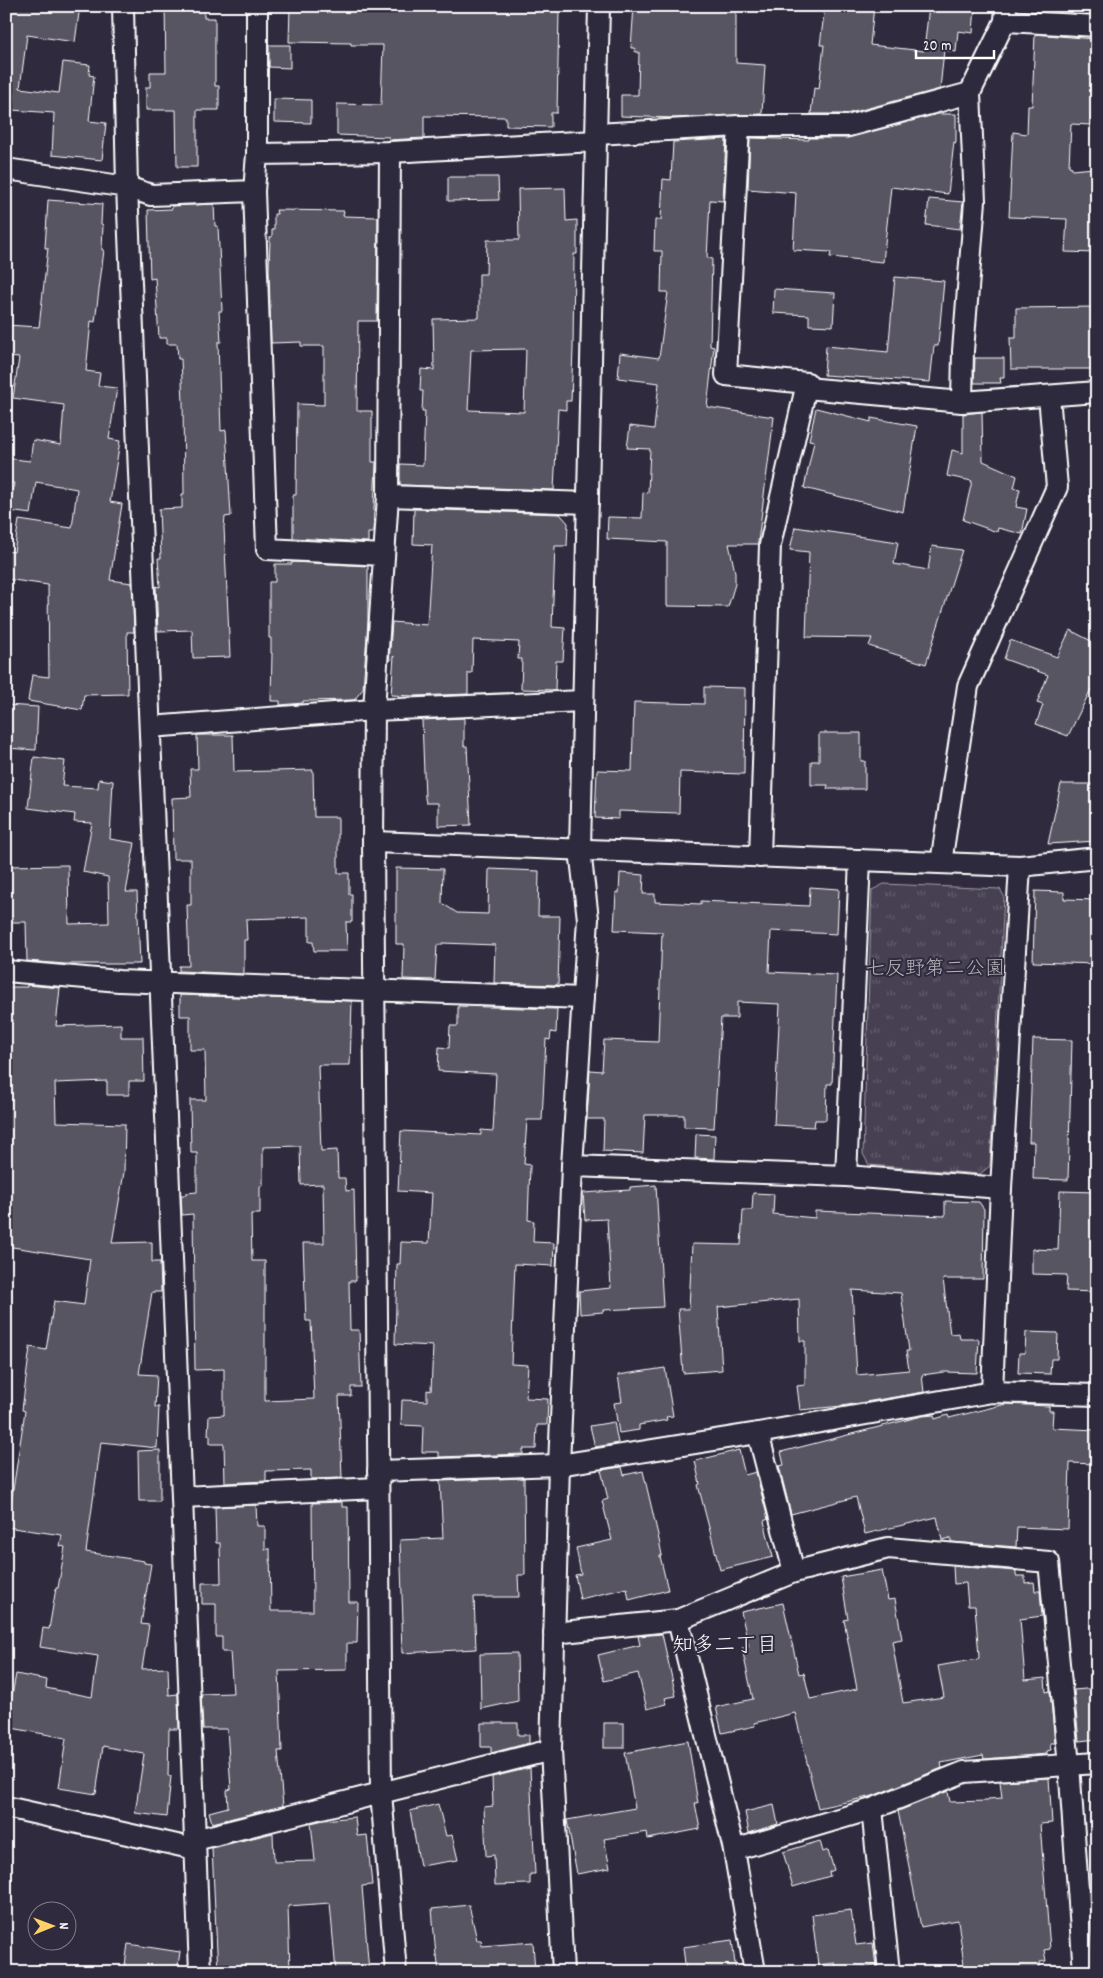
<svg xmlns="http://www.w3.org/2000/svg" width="1103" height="1978" viewBox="0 0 1103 1978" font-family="Dekko,'Klee One',sans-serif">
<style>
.park{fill:url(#park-tufts);stroke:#a2a0a8}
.building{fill:#595564;stroke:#fff;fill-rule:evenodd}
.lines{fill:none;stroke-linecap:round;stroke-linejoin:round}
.street-casing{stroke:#fff;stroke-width:24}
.street{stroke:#2f2a3d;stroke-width:20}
.labels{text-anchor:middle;stroke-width:4;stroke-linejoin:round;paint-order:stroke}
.park-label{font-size:20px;fill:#b5b3ba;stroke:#2f2a3d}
.neighbourhood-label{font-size:21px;fill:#fff;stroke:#2f2a3d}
</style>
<defs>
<pattern id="park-tufts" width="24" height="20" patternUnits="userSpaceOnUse" patternTransform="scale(1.25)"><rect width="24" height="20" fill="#464152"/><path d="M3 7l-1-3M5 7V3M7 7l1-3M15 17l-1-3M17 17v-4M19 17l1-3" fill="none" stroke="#625e6c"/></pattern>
</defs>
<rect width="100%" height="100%" fill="#2f2a3d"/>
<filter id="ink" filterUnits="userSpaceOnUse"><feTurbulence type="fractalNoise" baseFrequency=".02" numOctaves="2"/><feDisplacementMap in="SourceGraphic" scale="10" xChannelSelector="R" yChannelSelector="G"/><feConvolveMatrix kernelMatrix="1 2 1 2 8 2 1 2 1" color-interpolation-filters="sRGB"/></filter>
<g filter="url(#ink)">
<!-- park -->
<polygon class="park" points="884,884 1000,889 1004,896 990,1166 980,1174 869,1165 863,1154 872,890"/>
<!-- building -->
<g class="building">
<polygon points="6,6 80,6 75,42 27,35 20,88 59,93 63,62 90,65 89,75 94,76 89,121 106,123 102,160 52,155 54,113 12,110 14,93 6,93"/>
<polygon points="165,6 204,6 204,18 215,18 215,86 219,86 219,110 197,110 197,167 177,167 176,110 146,110 146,87 150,87 150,72 166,72"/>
<polygon points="554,6 554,11 559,11 557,113 551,113 551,127 506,126 506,117 424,116 424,138 389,140 389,137 337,135 337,104 381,105 383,45 351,45 351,43 289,42 290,7"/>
<polygon points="634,6 736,6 736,63 765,65 762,114 674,118 621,116 621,95 638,95 639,52 635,52 635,48 631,48"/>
<polygon points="825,6 874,6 870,45 924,51 929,6 975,6 973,33 958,31 956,52 944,50 940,89 846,114 811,114 814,88 819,89 824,45 820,45"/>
<polygon points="1036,6 1061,6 1061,12 1036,11"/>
<polygon points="1035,34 1095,39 1091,125 1071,124 1069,166 1072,167 1072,170 1094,168 1097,204 1097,253 1065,252 1067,219 1009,217 1013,132 1027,134 1028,106 1032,106"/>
<polygon points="269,45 290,45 290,68 269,67"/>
<polygon points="274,99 311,100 311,123 274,122"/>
<polygon points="938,114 956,114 956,143 954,142 948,194 891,187 883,262 830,257 831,252 793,250 796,193 748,189 750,138 809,140 809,138 848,138"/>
<polygon points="726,139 723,201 710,200 707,258 712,258 710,346 714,347 707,407 774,417 758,542 758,544 729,544 735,572 735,584 728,607 667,606 667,542 607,539 608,517 642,518 643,492 648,493 650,449 627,448 630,426 654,429 659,383 618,378 620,353 659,358 668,292 661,292 662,251 654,251 655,220 661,220 663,179 671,180 673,142"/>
<polygon points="448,177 498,177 499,200 448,201"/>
<path d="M565,188l1,33 11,-1v34h-3l-1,95 -2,52h-5v9l-8,-1 -4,81 -154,-5v-21l23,1 2,-54h-3l1,-20h-3l1,-22 13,1 -1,-51 46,-1v-44h7l1,-34h32l-1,-51zM526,349l-2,63 -56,-2 3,-60z"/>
<polygon points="929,199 963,202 960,229 926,225"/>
<polygon points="48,200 102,204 101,224 103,225 102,250 104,250 95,322 91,321 86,371 100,373 98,386 117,388 109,439 120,441 110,502 122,504 110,580 132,583 134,632 127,632 128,694 84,695 82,710 28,701 32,675 49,677 48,585 6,579 6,551 14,552 19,520 72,528 77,489 36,482 31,514 9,511 14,483 6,482 6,458 30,461 33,440 61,445 64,405 13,398 19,358 6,357 6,325 39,327 48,248 45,248"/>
<polygon points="214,204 215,226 218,226 222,311 219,311 221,342 218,342 221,431 226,430 231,516 225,517 224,527 230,657 193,658 192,630 158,631 156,586 160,587 158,558 161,558 159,509 182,508 182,494 184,494 183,403 181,359 178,359 177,344 167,344 167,338 159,338 155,278 150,279 148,210 172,209 172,206"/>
<polygon points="276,210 344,211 343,216 378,217 377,321 358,321 357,411 372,411 372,462 376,462 373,533 368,533 368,542 293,538 293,495 296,495 297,404 324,405 324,346 301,346 301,342 271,343 269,269 270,237 272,237 272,230 274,230 274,214 277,214"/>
<polygon points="895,277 944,281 938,346 934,346 930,382 824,375 826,346 888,352"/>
<polygon points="774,289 835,293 833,326 809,325 809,315 773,313"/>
<polygon points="1097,307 1097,369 1011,369 1010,338 1016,338 1016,308"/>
<polygon points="975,358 1004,358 1004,378 1000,378 1001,383 974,383"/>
<polygon points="816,408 871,422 871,418 917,426 903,512 804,488 814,441 809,440"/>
<polygon points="982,412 983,461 1017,476 1014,488 1020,489 1016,507 1027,509 1022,534 998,528 997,532 963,520 972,481 947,476 952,450 963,453 963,414"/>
<polygon points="414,509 560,514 568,523 567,546 555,546 552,627 565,628 563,661 556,661 555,690 521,689 522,659 518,659 519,642 473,640 472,673 468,673 468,694 414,696 391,695 394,656 389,662 392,622 427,625 432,545 413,544"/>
<polygon points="795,527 898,542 894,564 928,570 932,546 962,550 926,664 869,646 872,638 806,637 809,552 790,550"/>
<polygon points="292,562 368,566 368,621 363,689 354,700 303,701 303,703 280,705 280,701 271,701 272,653 271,653 271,638 269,638 269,582 275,582 275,564 292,564"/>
<polygon points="1070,630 1097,644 1097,677 1068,736 1036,724 1043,705 1037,703 1048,675 1004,659 1010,640 1057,657"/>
<polygon points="704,687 745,688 744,774 680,772 679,813 619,811 619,819 595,818 597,770 632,771 634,702 704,704"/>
<polygon points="6,705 38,707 36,750 6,748"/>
<polygon points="464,718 464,746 467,746 471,825 438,826 438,803 426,803 425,798 422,720"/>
<polygon points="819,733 861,733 861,761 865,761 865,789 827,789 828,785 811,785 811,761 819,761"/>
<polygon points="197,735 233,735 234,772 313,770 314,817 338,817 338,873 349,873 349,894 352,894 352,922 346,922 347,951 314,951 313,942 309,942 309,917 246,919 247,940 244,940 244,974 179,971 179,966 189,966 187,905 191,905 191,859 173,859 172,798 191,797 190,769 198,769"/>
<polygon points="34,757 65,761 62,786 98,788 99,779 113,781 110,839 135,843 126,892 137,892 140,964 65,964 27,961 26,922 6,922 6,866 68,865 69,924 109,923 108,877 83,872 92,823 74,822 75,814 28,808"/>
<polygon points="1061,784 1097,784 1097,841 1048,844"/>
<polygon points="396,868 443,869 442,903 457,913 488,914 489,869 539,871 538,916 560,916 558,985 494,983 495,945 442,943 442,945 437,945 435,980 403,979 404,944 396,944"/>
<polygon points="620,873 644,875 643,894 655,894 655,902 701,904 701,901 809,906 810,887 839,889 837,934 771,931 769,972 837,975 832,1084 827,1084 826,1120 815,1120 814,1127 774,1125 780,1004 737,1002 737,1018 721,1018 714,1128 684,1127 684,1115 645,1115 643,1153 603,1151 604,1119 587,1119 590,1070 602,1071 604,1040 658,1042 662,932 614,930 616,892 619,893"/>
<polygon points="1035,891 1064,892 1064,899 1097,900 1097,964 1033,962"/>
<polygon points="27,985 60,988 56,1026 121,1024 121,1037 143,1037 144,1081 129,1081 129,1095 107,1095 107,1081 55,1083 56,1122 125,1124 124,1172 112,1243 152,1242 152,1262 160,1262 161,1292 152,1292 139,1374 157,1375 155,1407 159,1407 157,1448 101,1442 86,1552 144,1561 144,1563 151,1564 141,1624 149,1625 142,1669 168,1668 169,1695 178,1694 179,1729 169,1729 168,1776 171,1776 167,1817 135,1813 144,1754 103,1746 96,1794 59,1788 66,1738 6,1727 16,1674 47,1680 46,1688 92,1697 98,1656 40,1647 43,1628 49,1629 56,1588 58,1588 65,1547 60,1546 62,1535 6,1527 6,1502 11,1503 25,1411 22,1410 30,1347 46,1350 54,1301 84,1305 90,1259 6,1246 6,987 27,987"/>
<path d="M180,995l172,6 -2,64h-32l3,86 16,-1 1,28h7l1,13 8,-1 2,91h-7l1,49h9l2,57h-10v9h-12l3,82 -31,1v-9l-45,1v10l-41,2 -1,-39h-14v-9h-2l1,-19 15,-1v-46l-29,1 -2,-156 -11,1 -1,-20h5v-2l11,-1v-39h-6l-1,-53h16l-1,-50h-15v-34h-10zM300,1146l1,39 22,-1 1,59h-21l3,78h5l3,78 -49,2v-140h-13l-1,-47h9v-28h3v-39z"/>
<polygon points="458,1006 557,1009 556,1033 551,1032 550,1040 546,1039 542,1120 527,1120 524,1164 530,1165 528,1220 534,1221 533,1242 554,1243 553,1266 515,1264 511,1364 528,1365 526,1398 548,1399 547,1425 537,1425 536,1449 523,1449 523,1454 439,1457 439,1452 422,1452 423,1426 401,1425 402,1400 427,1401 427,1390 431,1391 433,1346 395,1344 397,1264 400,1264 401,1242 429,1243 432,1193 398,1191 401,1131 481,1135 481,1130 493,1131 496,1074 438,1071 439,1047 449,1048 450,1026 458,1026"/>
<polygon points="1033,1039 1072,1040 1068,1180 1033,1179 1034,1142 1029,1142"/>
<polygon points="696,1134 715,1135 714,1159 695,1158"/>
<polygon points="656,1185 663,1307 603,1310 603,1312 580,1314 579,1291 611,1288 607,1219 585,1220 583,1193 630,1190 630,1187"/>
<polygon points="1060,1191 1097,1192 1097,1292 1066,1291 1067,1275 1032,1274 1032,1249 1058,1250"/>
<path d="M753,1193l21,1 -1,20 42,4v-7l130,5v-15l34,1 5,7 -1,70h-40l7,55 9,-1 1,6h19l-2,34 -33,-1 -22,3 2,17 -82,14 -42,4 -3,-24 8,-1v-44h-5l-1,-42 -81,8 4,63 -39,3 -5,-64h11l3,-65 49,1 2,-35h9zM852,1290l49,3 8,58h-3l3,19 -52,5z"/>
<polygon points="1026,1332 1058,1333 1057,1359 1051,1359 1050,1374 1018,1373 1019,1353 1025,1353"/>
<polygon points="665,1368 673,1416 666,1417 667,1420 639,1425 639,1430 619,1433 614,1403 622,1402 618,1375"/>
<polygon points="1006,1404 1049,1406 1049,1411 1053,1411 1052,1428 1096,1430 1095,1464 1070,1463 1068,1529 1017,1527 1016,1547 951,1542 951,1538 942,1540 937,1517 865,1534 856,1497 791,1514 779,1466 784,1465 781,1452 922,1416 934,1415 935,1419 948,1415 949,1418"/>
<polygon points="614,1422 618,1443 595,1447 590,1426"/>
<polygon points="160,1450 160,1501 139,1501 138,1451"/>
<polygon points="739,1450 745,1475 756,1472 768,1519 764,1521 773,1557 720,1570 698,1485 700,1484 695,1461"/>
<polygon points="622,1467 624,1475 643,1471 658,1535 662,1555 660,1556 668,1590 629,1600 627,1588 580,1599 575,1575 581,1574 576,1548 612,1540 602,1501 608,1499 601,1470"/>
<polygon points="524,1478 525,1575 518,1575 519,1597 474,1597 476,1649 402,1653 401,1622 403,1622 400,1540 443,1538 440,1481"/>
<polygon points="342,1502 342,1507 348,1507 349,1602 358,1602 357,1643 347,1643 347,1670 279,1671 282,1751 278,1751 283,1806 212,1823 209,1812 228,1807 227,1790 231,1789 227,1729 203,1729 201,1694 233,1693 230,1652 222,1652 222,1637 216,1637 216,1604 202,1604 202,1583 221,1583 220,1543 216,1543 215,1507 256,1505 257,1526 265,1526 265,1549 270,1549 271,1611 313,1611 312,1503"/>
<polygon points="953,1566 1016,1571 1016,1576 1025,1576 1025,1583 1034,1582 1035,1591 1040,1591 1042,1616 1020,1619 1025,1680 1045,1678 1046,1692 1050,1691 1055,1743 1050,1743 1051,1750 1047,1751 1047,1754 984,1759 983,1755 941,1763 942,1768 873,1796 818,1808 795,1713 754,1723 755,1726 722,1733 716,1707 753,1699 742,1648 749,1647 741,1612 783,1603 799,1674 804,1673 810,1699 857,1689 844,1620 848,1619 841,1577 882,1570 888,1600 895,1599 902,1639 892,1641 903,1703 944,1697 938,1666 978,1659 979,1657 975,1606 968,1606 966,1583 954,1584"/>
<polygon points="662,1634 676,1696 665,1698 667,1704 647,1709 638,1673 604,1681 598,1655 640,1645 638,1636"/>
<polygon points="517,1653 518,1701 481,1709 480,1654"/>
<polygon points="1097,1688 1097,1739 1079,1741 1074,1690"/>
<polygon points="481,1723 518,1723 518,1735 529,1735 529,1743 491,1753 491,1747 481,1747"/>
<rect x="604" y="1723" width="20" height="25"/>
<polygon points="688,1741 698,1803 695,1803 700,1829 648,1839 647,1832 604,1839 610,1868 577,1874 567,1820 635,1808 625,1753"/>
<polygon points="530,1768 535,1874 530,1874 530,1884 495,1885 494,1855 486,1856 484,1807 493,1806 492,1777"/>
<polygon points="1049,1778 1052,1823 1040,1824 1050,1949 1044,1950 1046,1961 1040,1962 1040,1970 1039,1972 969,1972 969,1965 964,1965 958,1920 921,1927 898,1811 948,1791 950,1802 988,1801 988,1799 1002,1798 1000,1781"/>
<polygon points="438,1804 446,1836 452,1835 458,1860 420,1866 410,1811"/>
<polygon points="774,1805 778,1824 749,1833 745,1812"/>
<polygon points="355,1817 357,1836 367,1835 372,1885 362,1886 369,1972 336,1972 330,1903 288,1906 290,1972 218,1972 212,1848 273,1833 274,1862 315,1861 311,1823 324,1820"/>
<polygon points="820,1841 823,1852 828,1850 834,1870 829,1872 830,1876 793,1887 783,1852"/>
<polygon points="469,1905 477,1940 481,1940 482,1946 533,1942 535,1972 439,1972 437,1956 436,1956 432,1909"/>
<polygon points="851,1910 856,1945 873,1943 876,1966 836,1971 835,1963 818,1965 812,1915"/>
<polygon points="732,1940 736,1972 686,1972 683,1947"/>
<polygon points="128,1944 180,1952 177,1972 124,1972"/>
</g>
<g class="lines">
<!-- street casing -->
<g class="street-casing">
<g id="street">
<polyline points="123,6 127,187 182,1497 200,1972"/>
<polyline points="1005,21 1097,26"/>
<polyline points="739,126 726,375 807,383 770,545 760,857"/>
<polyline points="596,134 739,126 848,126 970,93"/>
<polyline points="390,152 388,496 374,710 373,842 381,1793 396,1972"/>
<polyline points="257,154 257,6"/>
<polyline points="6,169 127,187 151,195 254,191 257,154 390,152 596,141"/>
<polyline points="254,191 267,549 384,555"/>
<polyline points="806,388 962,402 1097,392"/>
<polyline points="962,402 963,351 975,201 970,93 1005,21 1006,6"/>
<polyline points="388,496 588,503"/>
<polyline points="150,727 374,710 583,701"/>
<polyline points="373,842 1020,866 1097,858"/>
<polyline points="941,863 968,686 1057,487 1049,396"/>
<polyline points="6,971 119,981 583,998"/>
<polyline points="572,1166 846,1176 1001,1188"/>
<polyline points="846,1176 860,860"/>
<polyline points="992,1392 1001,1188 1020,866"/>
<polyline points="758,1433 794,1572"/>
<polyline points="378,1471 559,1465 758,1433 992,1392 1097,1395"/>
<polyline points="182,1497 378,1488"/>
<polyline points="554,1633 678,1620"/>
<polyline points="6,1807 195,1849"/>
<polyline points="872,1809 889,1972"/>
<polyline points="195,1840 551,1750"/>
<polyline points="734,1850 872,1809 964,1772 1097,1763"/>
<polyline points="563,1972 551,1750 559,1465 572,1166 588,919 580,850 599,6"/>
<polyline points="755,1972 734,1850 678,1620 794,1572 888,1548 1049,1562 1069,1765 1084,1972"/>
</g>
</g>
<!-- street -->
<use href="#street" class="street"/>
</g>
</g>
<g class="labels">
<!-- park labels -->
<g class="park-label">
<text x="935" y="974">七反野第二公園</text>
</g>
<!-- neighbourhood labels -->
<g class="neighbourhood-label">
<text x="725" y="1651">知多二丁目</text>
</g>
</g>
<!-- margin -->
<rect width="1103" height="1978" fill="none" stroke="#2f2a3d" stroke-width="25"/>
<rect x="12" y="12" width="1078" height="1953" fill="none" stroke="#fff" stroke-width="2" filter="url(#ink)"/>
<!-- north arrow -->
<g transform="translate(52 1926) rotate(89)"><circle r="24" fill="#2f2a3d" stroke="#827f8b"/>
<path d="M0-4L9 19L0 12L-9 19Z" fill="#ffd166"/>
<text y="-8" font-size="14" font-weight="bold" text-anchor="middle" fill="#ffffff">N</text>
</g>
<!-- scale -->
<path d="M916 50v8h78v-8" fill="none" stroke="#ffffff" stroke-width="2.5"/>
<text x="923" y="50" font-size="15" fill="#ffffff" stroke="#2f2a3d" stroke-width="4" paint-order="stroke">20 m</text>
</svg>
